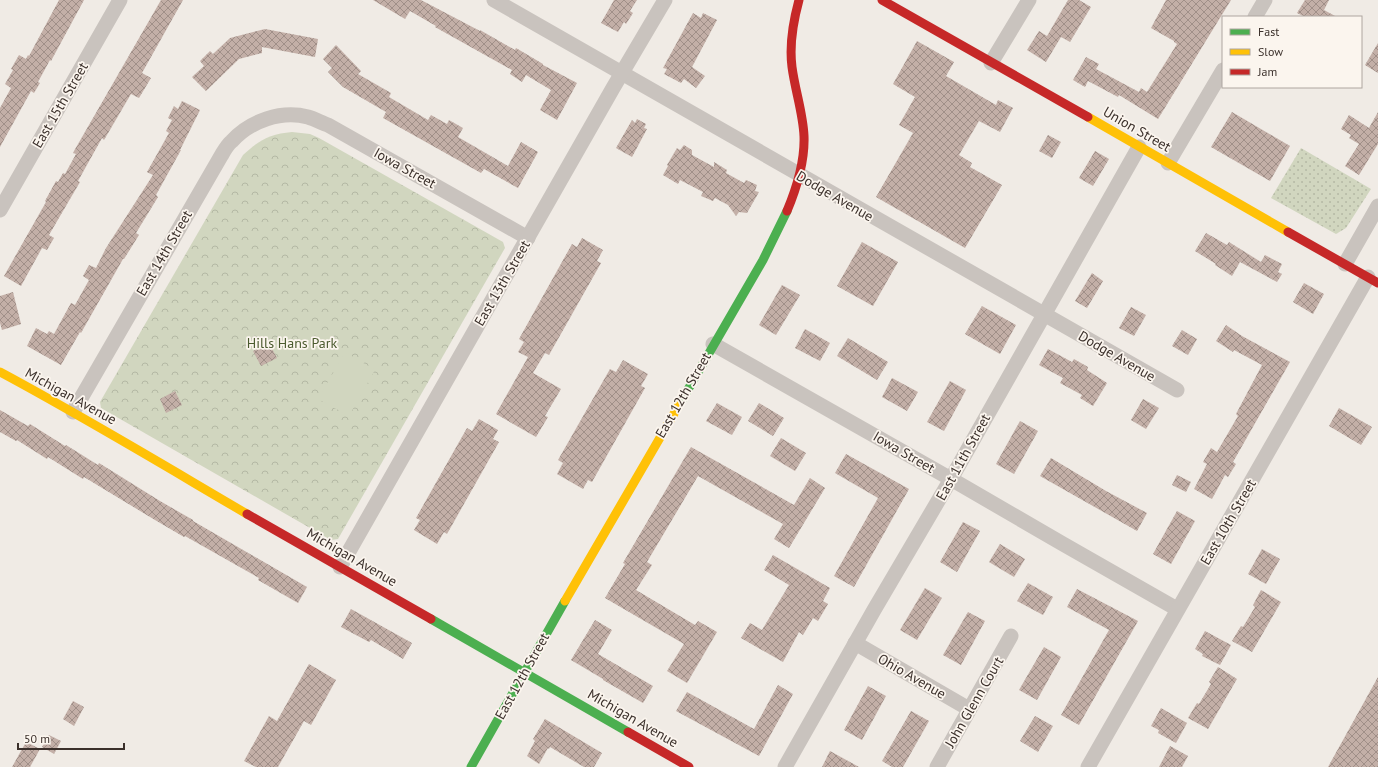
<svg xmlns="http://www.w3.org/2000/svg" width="1378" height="767" viewBox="0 0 1378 767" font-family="'PT Sans',sans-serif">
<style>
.grass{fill:url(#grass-dots)}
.park{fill:url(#park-crowns)}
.pitch{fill:#d1d6bf}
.building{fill:url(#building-cross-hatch)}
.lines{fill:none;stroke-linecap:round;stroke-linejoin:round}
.street{stroke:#c9c3be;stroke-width:15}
.fast{stroke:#4caf50;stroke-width:9}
.slow{stroke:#ffc107;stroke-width:9}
.jam{stroke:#c62828;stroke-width:9}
.labels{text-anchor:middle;stroke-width:3.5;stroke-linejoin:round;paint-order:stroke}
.street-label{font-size:14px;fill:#3b302b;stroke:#fbf5ee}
.park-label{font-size:14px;fill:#4a5a2e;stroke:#fbf5ee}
</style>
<defs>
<pattern id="grass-dots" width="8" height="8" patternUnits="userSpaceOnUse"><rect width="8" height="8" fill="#d1d6bf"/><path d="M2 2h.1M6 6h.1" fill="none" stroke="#b4b8a4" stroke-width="1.8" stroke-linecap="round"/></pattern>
<pattern id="park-crowns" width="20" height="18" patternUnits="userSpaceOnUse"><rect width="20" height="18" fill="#d1d6bf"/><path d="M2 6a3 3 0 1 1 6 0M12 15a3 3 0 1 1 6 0" fill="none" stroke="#b4b8a4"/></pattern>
<pattern id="building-cross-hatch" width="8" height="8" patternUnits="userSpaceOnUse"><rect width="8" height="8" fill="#c3afa7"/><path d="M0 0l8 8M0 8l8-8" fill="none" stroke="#a08f88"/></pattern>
</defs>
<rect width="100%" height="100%" fill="#f0ebe5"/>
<!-- grass -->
<polygon class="grass" points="1301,148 1371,189 1346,228 1336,234 1271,198"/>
<!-- park -->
<path class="park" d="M292,132l18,2 9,4 184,104 2,6 -167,291 -7,1 -230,-132 -1,-6 143,-247c16,-15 27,-21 49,-23z"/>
<!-- pitch -->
<polygon class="pitch" points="345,352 375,370 349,416 318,399"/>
<!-- building -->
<g class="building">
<polygon points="59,0 84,0 51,61 50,60 38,82 40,83 34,93 31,91 0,147 0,108 11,88 5,84 13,70 11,69 19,55 26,59 28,55 29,56"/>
<polygon points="161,0 183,0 142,73 151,78 139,98 131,94 104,140 102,138 78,181 80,182 63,211 49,235 54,238 47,250 42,248 21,286 4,276 46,202 45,201 56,181 58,182 63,173 65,174 76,154 73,153 74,151"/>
<polygon points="373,0 421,0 480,31 480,30 515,50 516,48 543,64 543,65 577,83 557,120 540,110 551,90 526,75 522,82 510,74 512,70 435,27 436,26 410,11 405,19"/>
<polygon points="614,0 637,0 630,11 633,13 626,24 624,22 618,32 601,23"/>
<polygon points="1068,0 1079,0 1091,7 1070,42 1061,37 1046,62 1027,50 1039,31 1047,36"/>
<polygon points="1166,0 1231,0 1158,119 1119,95 1118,97 1088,81 1085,87 1073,80 1086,57 1099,64 1096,69 1139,92 1141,88 1147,92 1177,44 1174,42 1174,41 1151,28"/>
<polygon points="1305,0 1329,0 1324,10 1337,17 1305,17 1297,13"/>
<polygon points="693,13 701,18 703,13 717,20 692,67 705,76 696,88 684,79 681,83 664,74 667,69 663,68"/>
<polygon points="265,29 318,39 315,57 262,47 262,53 239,59 206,91 192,77 204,66 200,61 210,51 213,54 230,38"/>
<polygon points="917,41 954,62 946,76 996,105 998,100 1013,108 1000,132 979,121 959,155 972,163 970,167 1002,185 965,248 876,197 913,133 899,125 915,97 893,84"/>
<polygon points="1378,43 1378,73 1365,65"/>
<polygon points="336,45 361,71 358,74 391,93 389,97 428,120 431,115 447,124 449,120 463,128 458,137 508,166 521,142 538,152 518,188 484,169 481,173 383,118 386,112 343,87 328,72 332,68 323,59"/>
<polygon points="182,101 200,110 180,150 181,150 156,195 158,197 136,233 139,235 124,259 123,259 81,333 80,332 61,365 27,346 36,328 47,334 49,331 54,334 71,303 75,305 89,280 83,276 89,265 96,268 106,248 153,175 147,172 169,133 166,131 172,120 168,118 174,106 178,109"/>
<polygon points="1232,112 1290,146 1270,181 1211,147"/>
<polygon points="1378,112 1378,144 1359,175 1345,166 1359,144 1349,138 1351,135 1341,129 1349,115 1369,128"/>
<polygon points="637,119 646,124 644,128 647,129 632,157 616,148 632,120 635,123"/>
<polygon points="1048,135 1061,142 1052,158 1039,151"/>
<polygon points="684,145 692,150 692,155 714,167 714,162 727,170 726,173 744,183 746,180 757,185 755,191 759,192 747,213 739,212 736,216 728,205 715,198 713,201 701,196 703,192 680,180 678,184 663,175 668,166 667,165 677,148 680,150"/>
<polygon points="1095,151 1109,159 1093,186 1079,178"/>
<polygon points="1206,233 1227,245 1229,242 1261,262 1265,255 1282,264 1278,272 1282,274 1277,282 1240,262 1232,276 1215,265 1216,264 1195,251"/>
<polygon points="582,238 603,250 597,261 601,263 549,355 545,353 533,373 561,389 545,416 548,417 536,437 496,414 528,357 518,352 524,342 519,339 572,244 577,247"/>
<polygon points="862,242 898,262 873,306 837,286"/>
<polygon points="1092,273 1103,281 1087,308 1075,301"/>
<polygon points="1304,283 1324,294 1313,314 1293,302"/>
<polygon points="782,285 800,295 776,335 759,325"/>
<polygon points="13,292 21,324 2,330 0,323 0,296"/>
<polygon points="982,306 1016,325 1000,354 965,334"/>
<polygon points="1131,307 1146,315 1134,336 1119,328"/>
<polygon points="1226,325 1242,336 1290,362 1233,462 1236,464 1228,477 1225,475 1212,499 1194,489 1207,464 1203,462 1211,448 1217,452 1238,416 1236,414 1262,365 1234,350 1233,352 1216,341"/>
<polygon points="805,329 830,343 820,361 795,348"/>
<polygon points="1182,330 1197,339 1188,355 1172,346"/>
<polygon points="848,338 888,362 877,380 837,356"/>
<polygon points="269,343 277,358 261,366 253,351"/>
<polygon points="1048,349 1072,362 1074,359 1088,367 1087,370 1107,383 1093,406 1080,398 1082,395 1060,383 1063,378 1039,365"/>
<polygon points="623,360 648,374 641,386 645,388 592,482 588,480 583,489 557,474 563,463 558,460 610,369 616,372"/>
<polygon points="892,378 918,392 907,411 882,397"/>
<polygon points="950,381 966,390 944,431 927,422"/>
<polygon points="175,391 182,405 166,413 160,399"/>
<polygon points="1143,399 1159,408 1146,429 1131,420"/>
<polygon points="717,403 742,417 732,435 706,421"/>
<polygon points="759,403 784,418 773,436 748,421"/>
<polygon points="1339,408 1372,427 1361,445 1329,426"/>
<polygon points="0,410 28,426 30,424 65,446 66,445 98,465 99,463 160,501 193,520 193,521 307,587 298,603 258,580 259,578 185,536 184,537 155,520 84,477 83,479 48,457 47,459 17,440 16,441 0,432"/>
<polygon points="479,419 498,430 493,439 499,442 447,534 444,532 437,544 414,530 420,520 416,518 467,428 472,431"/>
<polygon points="1020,421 1038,431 1014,474 996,464"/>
<polygon points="781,438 806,453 795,471 770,456"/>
<polygon points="691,447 794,505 810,478 825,488 789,548 774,539 783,524 698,476 647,562 652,565 636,590 695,625 698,621 717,632 687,683 667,671 684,644 605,598 625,564 623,563"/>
<polygon points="846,454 909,489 854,587 834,576 878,498 835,473"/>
<polygon points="1051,458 1106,491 1147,513 1137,531 1040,476"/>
<polygon points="1177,475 1191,482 1186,492 1172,485"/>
<polygon points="1177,511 1195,521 1171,564 1153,554"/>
<polygon points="963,522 980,531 957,572 940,562"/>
<polygon points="1000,544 1025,559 1014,577 989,562"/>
<polygon points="1262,549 1280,559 1266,584 1248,574"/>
<polygon points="773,555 830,588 823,601 828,604 818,621 813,618 803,635 799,632 783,662 741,638 750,623 762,630 789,585 764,570"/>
<polygon points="1028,583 1053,597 1043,615 1017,601"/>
<polygon points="925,588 942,598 917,640 900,630"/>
<polygon points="1077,589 1138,621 1079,725 1061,715 1109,630 1067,607"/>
<polygon points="1261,590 1281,602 1252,652 1232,641 1241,626 1243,627 1255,607 1253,605"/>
<polygon points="351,609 412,643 403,659 371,640 369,642 341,627"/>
<polygon points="968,612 985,621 961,665 943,655"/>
<polygon points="595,620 612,630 598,654 653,686 643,703 603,680 603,679 571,660"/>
<polygon points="1205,631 1231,645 1220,665 1202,656 1203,654 1195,649"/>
<polygon points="1044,647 1061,657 1037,700 1019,690"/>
<polygon points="309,664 336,680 311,725 304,721 278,767 256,767 244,761 269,716 277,721"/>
<polygon points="1218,667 1237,679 1208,729 1188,718 1197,703 1199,704 1211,684 1209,682"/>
<polygon points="1378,677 1378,767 1328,767"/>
<polygon points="778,685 793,694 759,756 676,711 687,692 754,729"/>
<polygon points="868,686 886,696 862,740 844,730"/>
<polygon points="73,701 84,707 74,726 63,719"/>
<polygon points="1161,708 1187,723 1176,743 1158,733 1159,730 1151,726"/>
<polygon points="911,711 929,721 903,767 892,767 882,761"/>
<polygon points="1035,716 1053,726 1038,752 1020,741"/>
<polygon points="545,719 602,753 594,767 584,767 550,747 549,749 548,748 539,764 527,756 535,741 533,739"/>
<polygon points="49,735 61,741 54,754 42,747"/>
<polygon points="26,742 40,749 30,767 12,767"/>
<polygon points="1170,746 1188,756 1182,767 1159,767"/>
<polygon points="830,751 859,767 822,767"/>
</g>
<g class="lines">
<!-- street -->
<g class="street">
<polyline points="494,0 1177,390"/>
<polyline points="1255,17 1265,0"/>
<polyline points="991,63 1029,0"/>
<polyline points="1168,163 1223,70"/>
<polyline points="0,210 120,0"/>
<polyline points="1345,264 1378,206"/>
<polyline points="713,344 951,479 1063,544 1177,609"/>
<path d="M73,412l148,-256c3,-5 6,-11 11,-15 18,-20 49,-31 76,-24 7,2 14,6 20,8l200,113"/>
<polyline points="340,567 613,88 665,0"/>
<polyline points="855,643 969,709"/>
<polyline points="785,767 874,610 951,479 1139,147"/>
<polyline points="937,767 1011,636"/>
<polyline points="1088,767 1368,277"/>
</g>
<!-- fast -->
<g class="fast">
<polyline points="679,405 763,260 787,211"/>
<polyline points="431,619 628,732"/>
<polyline points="471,767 565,601"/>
</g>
<!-- slow -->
<g class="slow">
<polyline points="1088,117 1288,232"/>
<path d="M0,372c84,45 165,94 247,142"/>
<polyline points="565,601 679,405"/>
</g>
<!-- jam -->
<g class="jam">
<polyline points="882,0 1088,117"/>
<path d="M787,211c10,-24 18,-49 17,-75 -1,-23 -9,-46 -12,-69 -3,-23 1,-45 7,-67"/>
<polyline points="1288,232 1378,283"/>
<polyline points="247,514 431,619"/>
<polyline points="628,732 689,767"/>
</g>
</g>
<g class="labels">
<!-- street labels -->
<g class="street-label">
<text transform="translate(60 105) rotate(-60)" y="5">East 15th Street</text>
<text transform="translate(1137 129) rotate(30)" y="5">Union Street</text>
<text transform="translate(405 168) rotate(29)" y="5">Iowa Street</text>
<text transform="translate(835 196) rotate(30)" y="5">Dodge Avenue</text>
<text transform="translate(164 253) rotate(-60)" y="5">East 14th Street</text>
<text transform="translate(502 283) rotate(-60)" y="5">East 13th Street</text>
<text transform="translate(1117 356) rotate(30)" y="5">Dodge Avenue</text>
<text transform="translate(683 395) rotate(-60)" y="5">East 12th Street</text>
<text transform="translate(71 396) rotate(29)" y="5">Michigan Avenue</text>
<text transform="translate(904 452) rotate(30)" y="5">Iowa Street</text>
<text transform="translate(963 457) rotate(-61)" y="5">East 11th Street</text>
<text transform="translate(1228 522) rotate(-60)" y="5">East 10th Street</text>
<text transform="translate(352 557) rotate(30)" y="5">Michigan Avenue</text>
<text transform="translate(522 676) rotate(-61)" y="5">East 12th Street</text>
<text transform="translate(912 676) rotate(30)" y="5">Ohio Avenue</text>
<text transform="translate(974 702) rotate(-60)" y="5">John Glenn Court</text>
<text transform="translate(633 718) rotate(30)" y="5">Michigan Avenue</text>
</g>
<!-- park labels -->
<g class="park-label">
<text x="292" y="348">Hills Hans Park</text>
</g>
</g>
<!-- legend -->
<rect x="1222" y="16" width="140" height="72" fill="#fbf5ee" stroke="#aea6a0"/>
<rect x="1230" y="29" width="20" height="6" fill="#4caf50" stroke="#aea6a0"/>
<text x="1258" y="36" font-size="12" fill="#3b302b">Fast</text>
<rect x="1230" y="49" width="20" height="6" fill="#ffc107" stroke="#aea6a0"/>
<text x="1258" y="56" font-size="12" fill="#3b302b">Slow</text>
<rect x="1230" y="69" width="20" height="6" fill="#c62828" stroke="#aea6a0"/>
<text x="1258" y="76" font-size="12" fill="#3b302b">Jam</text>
<!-- scale -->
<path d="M18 743v6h106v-6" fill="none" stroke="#3b302b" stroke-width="2"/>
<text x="24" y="743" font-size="12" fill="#3b302b" stroke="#fbf5ee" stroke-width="3" paint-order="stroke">50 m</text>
</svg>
